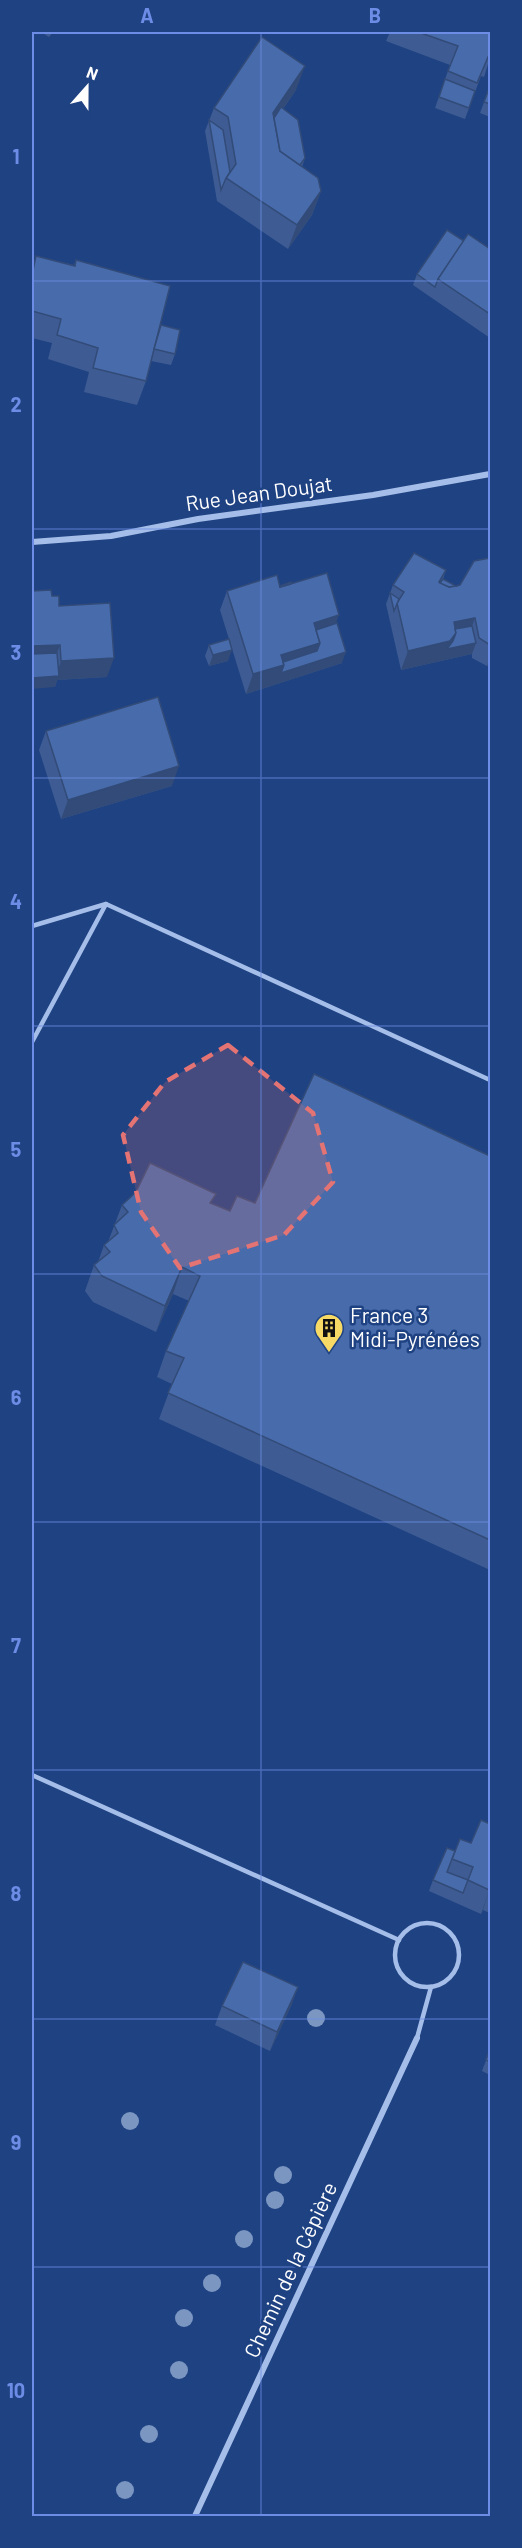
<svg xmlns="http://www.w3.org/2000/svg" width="522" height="2548" viewBox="0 0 522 2548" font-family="Barlow,sans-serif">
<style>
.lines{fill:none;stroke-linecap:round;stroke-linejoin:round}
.service{stroke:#a5bee9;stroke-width:4.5}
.minor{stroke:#a5bee9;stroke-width:6}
.tree{fill:#7c96c2}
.wall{fill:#3e5c93}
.shaded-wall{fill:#324b78}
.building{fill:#486bab;stroke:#324b78;stroke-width:1.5}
.marked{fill:#e47373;fill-opacity:0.2;stroke:#e47373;stroke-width:4.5;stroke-dasharray:12 8;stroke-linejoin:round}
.grid{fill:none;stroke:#6c8ce6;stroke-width:1.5;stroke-opacity:0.55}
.labels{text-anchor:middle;stroke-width:5;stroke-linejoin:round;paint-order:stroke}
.street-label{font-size:21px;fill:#fff;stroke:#1f4282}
.poi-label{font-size:21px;fill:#fff;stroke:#1f4282;text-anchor:start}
.neatline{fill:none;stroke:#6c8ce6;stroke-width:2}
.grid-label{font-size:20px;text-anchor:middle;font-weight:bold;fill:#6c8ce6}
</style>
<rect width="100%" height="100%" fill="#1f4282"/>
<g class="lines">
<!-- service -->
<g class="service">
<polyline points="32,926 106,904"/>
<polyline points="32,1042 106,904 490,1080"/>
<polyline points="32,1775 399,1940"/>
<circle cx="427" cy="1955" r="32"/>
<polyline points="417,2038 431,1987"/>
</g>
<!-- minor -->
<g class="minor">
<polyline points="32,542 111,536 198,519 373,495 490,474"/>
<polyline points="195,2516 417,2038"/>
</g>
</g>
<!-- trees -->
<g class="tree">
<circle cx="316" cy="2018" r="9"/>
<circle cx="130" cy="2121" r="9"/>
<circle cx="283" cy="2175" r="9"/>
<circle cx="275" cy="2200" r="9"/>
<circle cx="244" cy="2239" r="9"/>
<circle cx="212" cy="2283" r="9"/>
<circle cx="184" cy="2318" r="9"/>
<circle cx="179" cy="2370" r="9"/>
<circle cx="149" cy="2434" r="9"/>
<circle cx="125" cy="2490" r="9"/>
</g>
<!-- wall -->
<g class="wall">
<polygon points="41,32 53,32 49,37"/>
<polygon points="390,32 490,32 490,58 484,77 481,76 465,119 435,108 450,65 386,41"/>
<polygon points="490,86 490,117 480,113"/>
<polygon points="296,90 283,109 305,158 302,167 321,191 312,215 288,249 217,201 205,131 214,108"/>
<polygon points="464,241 490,249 490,338 413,285 417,274"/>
<polygon points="36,256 74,265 76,260 161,325 175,354 171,365 151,361 146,381 137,405 84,392 89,372 48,359 52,343 32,338 32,270"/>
<polygon points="490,558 490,665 487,666 472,658 472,654 401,670 386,604 393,585 446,570 443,579 456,586 460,585"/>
<polygon points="291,584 337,623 342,663 246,694 220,610 227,591"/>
<polygon points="52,596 59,606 107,677 57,680 55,687"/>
<polygon points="209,645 228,661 209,666 205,656"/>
<polygon points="46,731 172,786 61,819 39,750"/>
<polygon points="490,1156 490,1570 159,1419 172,1384 157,1377 166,1351 189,1301 173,1294 156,1332 93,1302 85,1291 94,1265 98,1262 104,1245 108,1242 122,1205 212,1204 230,1211 255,1203"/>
<polygon points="490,1824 490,1913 483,1910 481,1914 429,1891 433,1880 455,1851 471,1843"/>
<polygon points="298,1987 291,2006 270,2051 215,2025 222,2006"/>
<polygon points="490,2050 490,2075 482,2071"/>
</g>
<!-- shaded-wall -->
<g class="shaded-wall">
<polygon points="305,66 296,90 269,130 273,113"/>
<polygon points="321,191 312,215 288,249 297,225"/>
<polygon points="339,615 332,634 313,640 314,623"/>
<polygon points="475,618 468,637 476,643 472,654 401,670 408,651 454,622"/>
<polygon points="320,643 346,652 342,663 246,694 253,674 281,655"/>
<polygon points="60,645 53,664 32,665 32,646"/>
<polygon points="232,650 228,661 209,666 213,655"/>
<polygon points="490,657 490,665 487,666"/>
<polygon points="114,658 107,677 57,680 55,687 32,689 32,678 56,676 61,661"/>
<polygon points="179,766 172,786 61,819 68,800"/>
<polygon points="182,1267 173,1294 156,1332 165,1306"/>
<polygon points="490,1888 483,1910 481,1914"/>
<polygon points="298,1987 291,2006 270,2051 277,2032"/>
</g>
<!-- building -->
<g class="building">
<polygon points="418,32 490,32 490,58 488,57 477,83 448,71 458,46"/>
<polygon points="262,37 305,66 273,113 280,151 318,178 321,191 297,225 226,178 236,164 228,117 214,108"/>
<polygon points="445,79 475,91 469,108 439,97"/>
<polygon points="490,86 490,104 484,102"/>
<polygon points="281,107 298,120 305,158 300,165 280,151 274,118"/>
<polygon points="209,120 223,130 230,172 226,178 221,190"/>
<polygon points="447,230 464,241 438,279 435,287 417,274"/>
<polygon points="468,234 490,249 490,314 438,279"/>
<polygon points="36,256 75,266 76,260 170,286 146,381 93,368 98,348 57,335 61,319 32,311 32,275"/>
<polygon points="161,325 180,330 175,354 154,349"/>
<polygon points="414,553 446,570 439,582 449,587 460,585 474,561 490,558 490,645 479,638 475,618 454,622 456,633 450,641 408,651 397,603 404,592 393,585"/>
<polygon points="327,573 339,615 314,623 320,643 281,655 284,665 253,674 227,591 277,575 280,587"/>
<polygon points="443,579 456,586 449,587 440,583"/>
<polygon points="291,582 291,584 280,587 280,586"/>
<polygon points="51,590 52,596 59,596 59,606 110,603 114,658 61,661 60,645 32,646 32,591"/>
<polygon points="390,593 399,599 394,611"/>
<polygon points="337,623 346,652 281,673 284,665 283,662 317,651 320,643 316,630"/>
<polygon points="472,626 476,643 447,649 453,641 456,633 455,629"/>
<polygon points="229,639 232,650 213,655 209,645"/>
<polygon points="57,653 59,676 32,678 32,654"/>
<polygon points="158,697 179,766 68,800 46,731"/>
<polygon points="314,1074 490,1156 490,1540 168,1393 184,1358 166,1351 200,1276 182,1267 165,1306 102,1276 94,1265 110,1252 104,1245 118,1233 114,1225 128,1212 122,1205 136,1192 150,1163 216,1194 210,1203 230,1211 237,1196 255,1203"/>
<polygon points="481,1820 490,1824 490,1888 489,1890 468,1880 473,1867 452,1859 460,1839 471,1843"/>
<polygon points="447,1848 455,1851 447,1872 468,1880 463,1893 433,1880"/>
<polygon points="243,1962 298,1987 277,2032 222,2006"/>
<polygon points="490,2050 490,2062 486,2060"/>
</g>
<!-- marked area -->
<path class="marked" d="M228,1045l85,68 20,69 -49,53 -104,33 -39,-56 -18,-77 42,-53z"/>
<!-- grid -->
<path class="grid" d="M261,32v2484M32,281h458M32,529h458M32,778h458M32,1026h458M32,1274h458M32,1522h458M32,1770h458M32,2019h458M32,2267h458"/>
<!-- icons -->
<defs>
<g id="building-pin" transform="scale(1.5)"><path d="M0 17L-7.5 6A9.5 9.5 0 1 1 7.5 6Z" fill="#f7d965" stroke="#1f4282"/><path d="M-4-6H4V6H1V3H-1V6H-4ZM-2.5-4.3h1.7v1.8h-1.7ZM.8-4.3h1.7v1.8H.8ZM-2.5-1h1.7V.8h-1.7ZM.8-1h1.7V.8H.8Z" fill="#111"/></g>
</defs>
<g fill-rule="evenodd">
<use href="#building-pin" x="329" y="1328"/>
</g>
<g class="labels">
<!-- street labels -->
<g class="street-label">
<text transform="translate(259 494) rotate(-8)" y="7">Rue Jean Doujat</text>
<text transform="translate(291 2270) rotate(-65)" y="7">Chemin de la Cépière</text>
</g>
<!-- poi labels -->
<g class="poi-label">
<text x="350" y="1323">France 3<tspan x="350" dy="24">Midi-Pyrénées</tspan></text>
</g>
</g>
<!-- border -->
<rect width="522" height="2548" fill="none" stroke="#1f4282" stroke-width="66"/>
<!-- north arrow -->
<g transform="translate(87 87) rotate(21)" stroke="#1f4282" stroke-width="4.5" paint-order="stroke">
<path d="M0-4.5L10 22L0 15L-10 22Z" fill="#ffffff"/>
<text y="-9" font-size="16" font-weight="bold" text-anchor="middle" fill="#ffffff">N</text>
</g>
<rect x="33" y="33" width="456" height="2482" class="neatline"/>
<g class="grid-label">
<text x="147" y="23">A</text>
<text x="375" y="23">B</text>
<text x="16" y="164">1</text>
<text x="16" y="412">2</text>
<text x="16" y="660">3</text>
<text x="16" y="909">4</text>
<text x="16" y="1157">5</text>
<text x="16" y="1405">6</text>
<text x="16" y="1653">7</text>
<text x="16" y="1901">8</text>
<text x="16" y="2150">9</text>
<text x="16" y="2398">10</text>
</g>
</svg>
